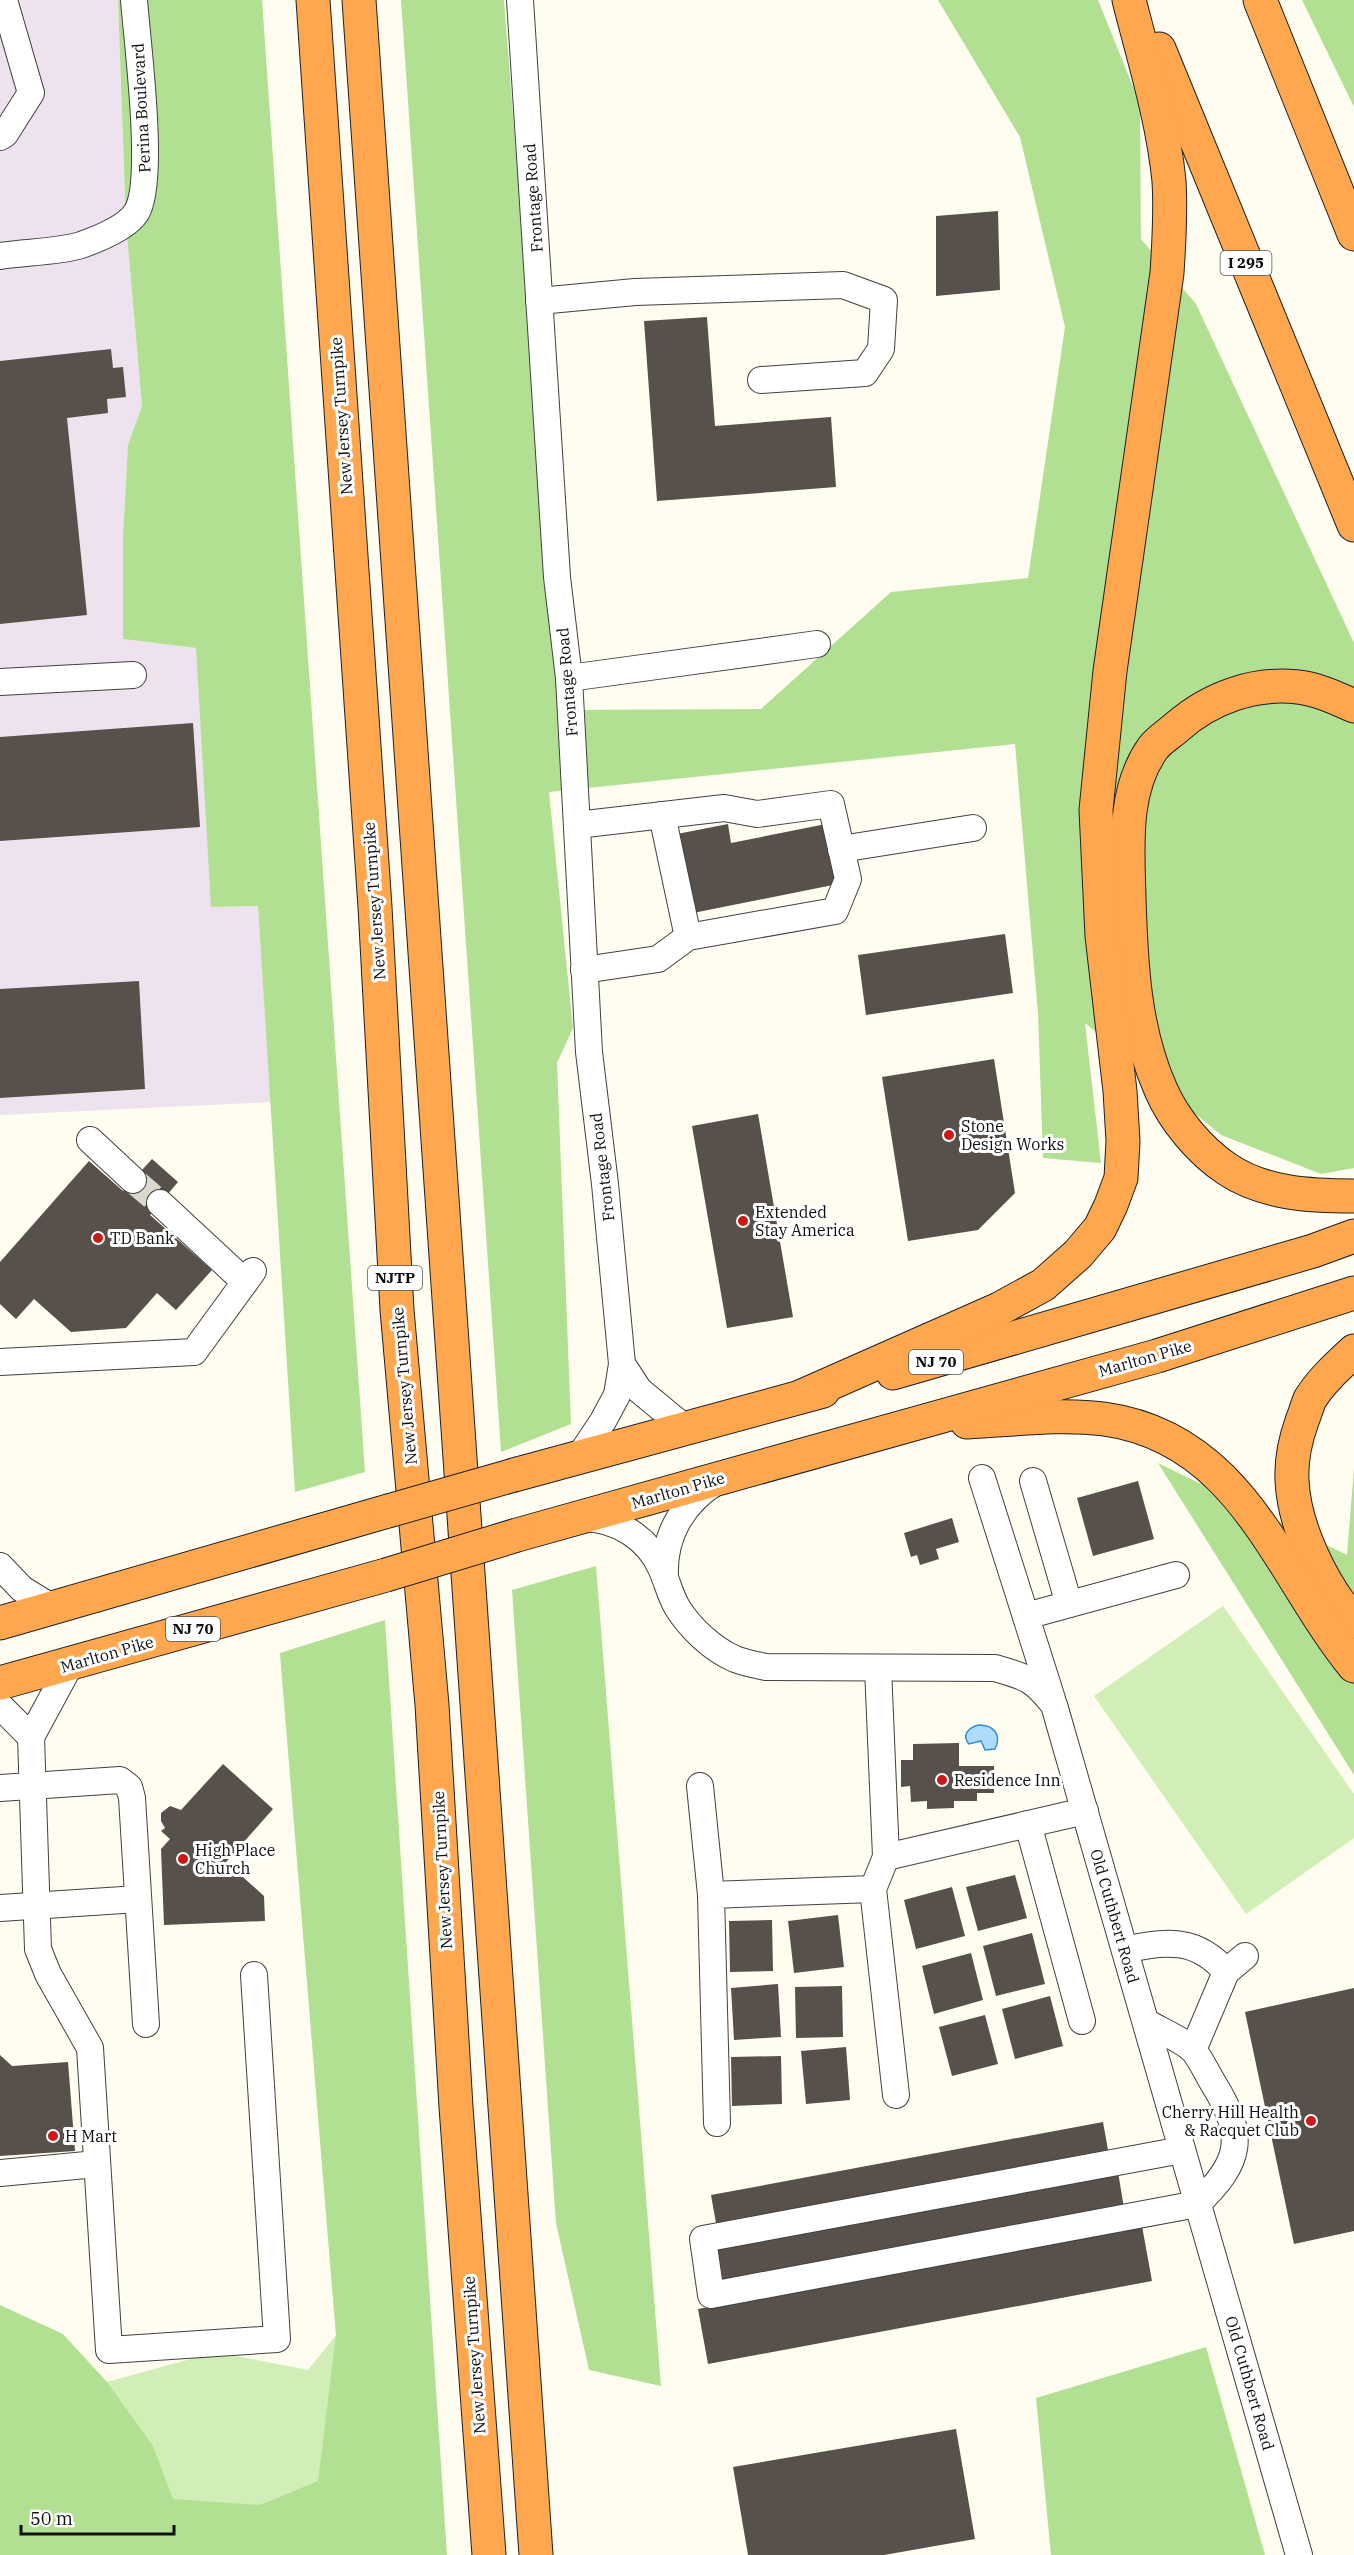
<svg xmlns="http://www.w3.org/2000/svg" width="1354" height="2555" viewBox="0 0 1354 2555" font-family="'IBM Plex Serif',serif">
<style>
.industrial{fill:#ede2ee}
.green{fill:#d0eeb5}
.forest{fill:#b2e093}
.water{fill:#afdcfc;stroke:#2e8edb;stroke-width:1.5}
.building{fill:#58504a}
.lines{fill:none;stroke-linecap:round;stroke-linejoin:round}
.minor-tunnel{stroke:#dbd9ce;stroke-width:26;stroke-dasharray:26 13;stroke-linecap:butt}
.minor-casing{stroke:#414141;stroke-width:28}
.highway-casing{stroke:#1f1f1f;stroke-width:35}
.minor{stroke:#fff;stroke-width:26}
.highway{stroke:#ffa74e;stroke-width:33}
.highway-bridge-casing{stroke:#1f1f1f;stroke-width:35;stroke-linecap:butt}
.highway-bridge{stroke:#ffa74e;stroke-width:33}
.poi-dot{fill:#cd1818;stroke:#fff;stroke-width:2}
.labels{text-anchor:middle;stroke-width:6;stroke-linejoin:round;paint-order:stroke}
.shield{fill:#fff;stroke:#565656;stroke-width:1.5}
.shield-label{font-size:15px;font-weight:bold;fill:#0e0e0e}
.street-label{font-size:16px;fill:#0e0e0e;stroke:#fff}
.poi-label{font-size:16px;fill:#0e0e0e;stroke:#fff;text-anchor:start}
</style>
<rect width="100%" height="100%" fill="#fffdf0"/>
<!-- industrial -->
<polygon class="industrial" points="0,0 118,0 126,224 142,406 128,445 123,536 123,639 196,648 212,907 258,906 271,1102 0,1115"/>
<!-- green -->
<g class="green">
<polygon points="1223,1606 1354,1794 1354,1838 1246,1914 1094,1696"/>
<polygon points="280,1653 427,2555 180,2555 107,2382 216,2352 308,2370 336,2335"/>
</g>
<!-- forest -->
<g class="forest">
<polygon points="118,0 262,0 365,1472 295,1492 258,906 211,907 196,648 123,639 123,536 128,445 142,406 126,224"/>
<polygon points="401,0 504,0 560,710 761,709 891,592 1028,578 1065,327 1020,137 938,0 1098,0 1140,104 1141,239 1196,304 1354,643 1354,1168 1321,1174 1221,1135 1085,1023 1101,1163 1043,1158 1038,1013 1015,744 549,792 573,1028 557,1063 571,1424 501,1452"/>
<polygon points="1302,0 1354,0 1354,107"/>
<polygon points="1158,1463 1347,1555 1354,1468 1354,1775"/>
<polygon points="596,1566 661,2386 589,2370 556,2223 512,1590"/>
<polygon points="385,1620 447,2555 0,2555 0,2305 63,2334 107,2382 153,2446 173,2499 260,2505 318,2481 336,2335 280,1653"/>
<polygon points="1206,2347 1265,2555 1051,2555 1036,2398"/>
</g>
<!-- water -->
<path class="water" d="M979,1725c15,0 23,10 16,24l-10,1 -4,-9 -12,3c-8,-9 0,-17 10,-19z"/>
<!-- building -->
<g class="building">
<polygon points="998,211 1000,290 936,296 936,216"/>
<polygon points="707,317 715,426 831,417 836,487 657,501 644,321"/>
<polygon points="111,349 113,368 123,367 126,397 107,399 108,413 67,418 87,615 0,624 0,361"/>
<polygon points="193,723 200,827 0,841 0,737"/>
<polygon points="728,824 731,843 826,824 838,884 693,913 677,834"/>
<polygon points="1005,934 1013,993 866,1015 858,955"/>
<polygon points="139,981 145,1089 0,1098 0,989"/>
<polygon points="994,1059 1015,1193 978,1230 908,1241 882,1077"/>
<polygon points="758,1114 793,1317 727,1328 692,1126"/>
<polygon points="152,1159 178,1182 150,1215 212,1270 176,1310 157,1293 126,1328 71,1332 34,1299 16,1319 0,1304 0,1262 89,1161 123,1191"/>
<polygon points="1138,1481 1154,1539 1093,1556 1077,1498"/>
<polygon points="952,1518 959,1542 936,1549 939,1559 920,1565 917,1555 911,1557 904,1533"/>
<polygon points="959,1743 959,1766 994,1766 994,1793 977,1793 977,1801 954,1801 954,1808 927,1809 927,1801 911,1802 910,1786 901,1787 901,1760 913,1760 913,1744"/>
<polygon points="223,1764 273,1809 226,1862 264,1896 265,1921 164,1925 161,1849 170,1839 161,1831 165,1828 161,1821 161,1813 170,1806 181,1810"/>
<polygon points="1015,1875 1027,1918 978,1931 966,1887"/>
<polygon points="952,1887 965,1936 916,1949 904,1900"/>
<polygon points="838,1915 844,1967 794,1973 788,1921"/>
<polygon points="772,1920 773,1971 730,1972 729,1921"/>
<polygon points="1032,1933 1045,1984 996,1996 983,1946"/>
<polygon points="971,1953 983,2000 934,2014 922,1966"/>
<polygon points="778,1984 781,2037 734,2040 731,1988"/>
<polygon points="842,1986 843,2037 796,2038 795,1987"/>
<polygon points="1354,1988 1354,2231 1294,2244 1245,2012"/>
<polygon points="1050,1996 1063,2046 1015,2059 1002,2009"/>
<polygon points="985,2015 998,2064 952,2076 939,2027"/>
<polygon points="846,2047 850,2100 806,2104 801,2051"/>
<polygon points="0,2055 12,2066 68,2062 75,2151 0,2156"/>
<polygon points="781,2056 782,2104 732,2106 731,2057"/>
<polygon points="1103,2122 1108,2150 716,2223 711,2195"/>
<polygon points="1118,2172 1124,2208 723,2281 717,2245"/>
<polygon points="1142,2226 1152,2281 708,2364 698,2309"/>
<polygon points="956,2429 975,2539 884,2555 748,2555 733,2467"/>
</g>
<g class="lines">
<!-- minor-tunnel -->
<polyline class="minor-tunnel" points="133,1180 160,1203"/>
<!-- minor casing -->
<g class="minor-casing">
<g id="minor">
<polyline points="520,0 557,577 569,678 589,1052 605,1184 622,1364 617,1395 603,1421 579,1457"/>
<polyline points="0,137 5,134 31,93 4,0"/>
<path d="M0,256c24,-4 59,-4 81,-11 17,-6 45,-17 55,-32 20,-30 1,-172 -2,-213"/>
<polyline points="539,301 635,292 843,285 884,300 881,349 865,373 761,380"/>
<polyline points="569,678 817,644"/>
<polyline points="0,682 133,675"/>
<polyline points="662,815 688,937"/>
<polyline points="577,825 724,808 757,814 831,804 848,879 835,911 688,937 658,959 584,970"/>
<polyline points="841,849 973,828"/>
<polyline points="90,1140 133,1180"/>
<polyline points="160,1203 245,1282"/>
<polyline points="0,1362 194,1352 253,1271"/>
<polyline points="622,1364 639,1390 685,1428"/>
<polyline points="982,1478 1052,1699"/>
<polyline points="1033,1481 1069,1604"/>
<path d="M584,1518c33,1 64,20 77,50 6,13 9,27 16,39 13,21 35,42 58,52 10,4 21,6 31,8l229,1c31,9 38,10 59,37l245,850"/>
<polyline points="0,1566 22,1589 53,1608"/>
<path d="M665,1577c-2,-40 17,-74 51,-95"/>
<polyline points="1026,1616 1176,1575"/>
<polyline points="878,1668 886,1857 873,1889 896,2095"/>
<polyline points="0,1706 31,1737 71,1663"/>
<polyline points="31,1737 38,1949 48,1974 90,2048 109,2350 277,2339 254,1975"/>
<polyline points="700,1786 711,1895"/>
<polyline points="0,1788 120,1780 129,1787 132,1798 146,2024"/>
<polyline points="1028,1824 1082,2021"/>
<polyline points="886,1857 1085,1811"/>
<polyline points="0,1908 138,1899"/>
<path d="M1125,1950c40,-10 73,-12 101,22"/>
<path d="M1146,2022c13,8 39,19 48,29 7,9 13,22 19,32 33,53 29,78 -16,121l-486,91 -8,-56 479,-89"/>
<polyline points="1193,2050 1226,1972 1245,1956"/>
<polyline points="717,2123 711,1895 873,1889"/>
<polyline points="0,2173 97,2164"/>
</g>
</g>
<!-- highway casing -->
<g class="highway-casing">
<g id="highway">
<polyline points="313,0 375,907 397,1310 432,1705 456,2107 489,2555"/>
<polyline points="359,0 536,2555"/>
<polyline points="1260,0 1354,234"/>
<polyline points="1159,49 1354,525"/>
<path d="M1354,706c-18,-8 -37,-17 -56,-19 -44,-5 -88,11 -121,40 -8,7 -18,13 -24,21 -31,43 -25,101 -24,150 2,65 5,132 32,192 13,30 39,61 66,79 37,25 84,27 127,27"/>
<path d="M1354,1351c-16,15 -32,29 -44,48 -3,7 -5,15 -8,22 -6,17 -11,40 -10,59 2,48 31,106 62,142"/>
<polyline points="893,1373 1313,1251 1354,1236"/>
<path d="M802,1396l197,-87 44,-24 35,-31 22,-26 11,-23 10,-27 2,-37 -3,-50 -18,-155 -6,-126 14,-139 57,-398c2,-30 4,-62 2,-92 -6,-61 -25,-122 -40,-181"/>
<path d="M967,1422c45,-2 93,-9 137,-3 138,19 174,153 250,247"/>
<polyline points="514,1475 823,1391"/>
<polyline points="517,1535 1157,1356 1354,1293"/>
<polyline points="0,1623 388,1511"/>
<polyline points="0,1683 386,1575"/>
</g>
</g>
<!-- minor -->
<use href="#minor" class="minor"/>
<!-- highway -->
<use href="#highway" class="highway"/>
<!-- highway-bridge casing -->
<g class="highway-bridge-casing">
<g id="highway-bridge">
<polyline points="388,1511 514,1475"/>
<polyline points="386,1575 517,1535"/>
</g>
</g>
<!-- highway-bridge -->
<use href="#highway-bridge" class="highway-bridge"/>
</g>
<!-- markers -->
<g class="poi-dot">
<circle cx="949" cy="1135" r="6"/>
<circle cx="743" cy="1221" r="6"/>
<circle cx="98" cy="1238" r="6"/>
<circle cx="942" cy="1780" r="6"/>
<circle cx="183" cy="1859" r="6"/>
<circle cx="1311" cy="2121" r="6"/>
<circle cx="53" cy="2136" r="6"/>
</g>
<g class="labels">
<!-- shield labels -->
<g class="shield">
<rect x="1220.5" y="251" width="51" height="24" rx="4.5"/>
<rect x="368" y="1266" width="54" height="24" rx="4.5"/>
<rect x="909" y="1350" width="54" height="24" rx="4.5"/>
<rect x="166" y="1617" width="54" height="24" rx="4.5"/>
</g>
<g class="shield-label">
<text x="1246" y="268">I 295</text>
<text x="395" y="1283">NJTP</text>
<text x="936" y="1367">NJ 70</text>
<text x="193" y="1634">NJ 70</text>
</g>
<!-- street labels -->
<g class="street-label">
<text transform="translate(141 108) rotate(-93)" y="6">Perina Boulevard</text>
<text transform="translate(533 198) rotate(-94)" y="6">Frontage Road</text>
<text transform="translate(341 416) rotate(-94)" y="6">New Jersey Turnpike</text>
<text transform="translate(567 682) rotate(-95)" y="6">Frontage Road</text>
<text transform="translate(374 901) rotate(-94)" y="6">New Jersey Turnpike</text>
<text transform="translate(602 1167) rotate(-97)" y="6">Frontage Road</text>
<text transform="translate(1145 1358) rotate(-16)" y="6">Marlton Pike</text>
<text transform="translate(404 1386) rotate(-95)" y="6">New Jersey Turnpike</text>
<text transform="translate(678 1490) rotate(-16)" y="6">Marlton Pike</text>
<text transform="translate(107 1654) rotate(-16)" y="6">Marlton Pike</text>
<text transform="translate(442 1870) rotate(-93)" y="6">New Jersey Turnpike</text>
<text transform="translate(1115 1916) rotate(74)" y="6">Old Cuthbert Road</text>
<text transform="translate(474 2355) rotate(-94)" y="6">New Jersey Turnpike</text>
<text transform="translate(1250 2383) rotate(74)" y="6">Old Cuthbert Road</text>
</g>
<!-- poi labels -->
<g class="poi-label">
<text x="961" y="1132">Stone<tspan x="961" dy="18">Design Works</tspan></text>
<text x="755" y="1218">Extended<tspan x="755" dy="18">Stay America</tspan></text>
<text x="110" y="1244">TD Bank</text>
<text x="954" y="1786">Residence Inn</text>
<text x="195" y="1856">High Place<tspan x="195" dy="18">Church</tspan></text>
<text x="1299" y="2118" text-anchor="end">Cherry Hill Health<tspan x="1299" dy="18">&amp; Racquet Club</tspan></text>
<text x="65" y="2142">H Mart</text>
</g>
</g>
<!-- scale -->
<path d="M21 2525v9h153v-9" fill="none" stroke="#0e0e0e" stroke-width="3"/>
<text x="30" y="2525" font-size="18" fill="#0e0e0e" stroke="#ffffff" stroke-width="4.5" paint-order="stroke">50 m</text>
</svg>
